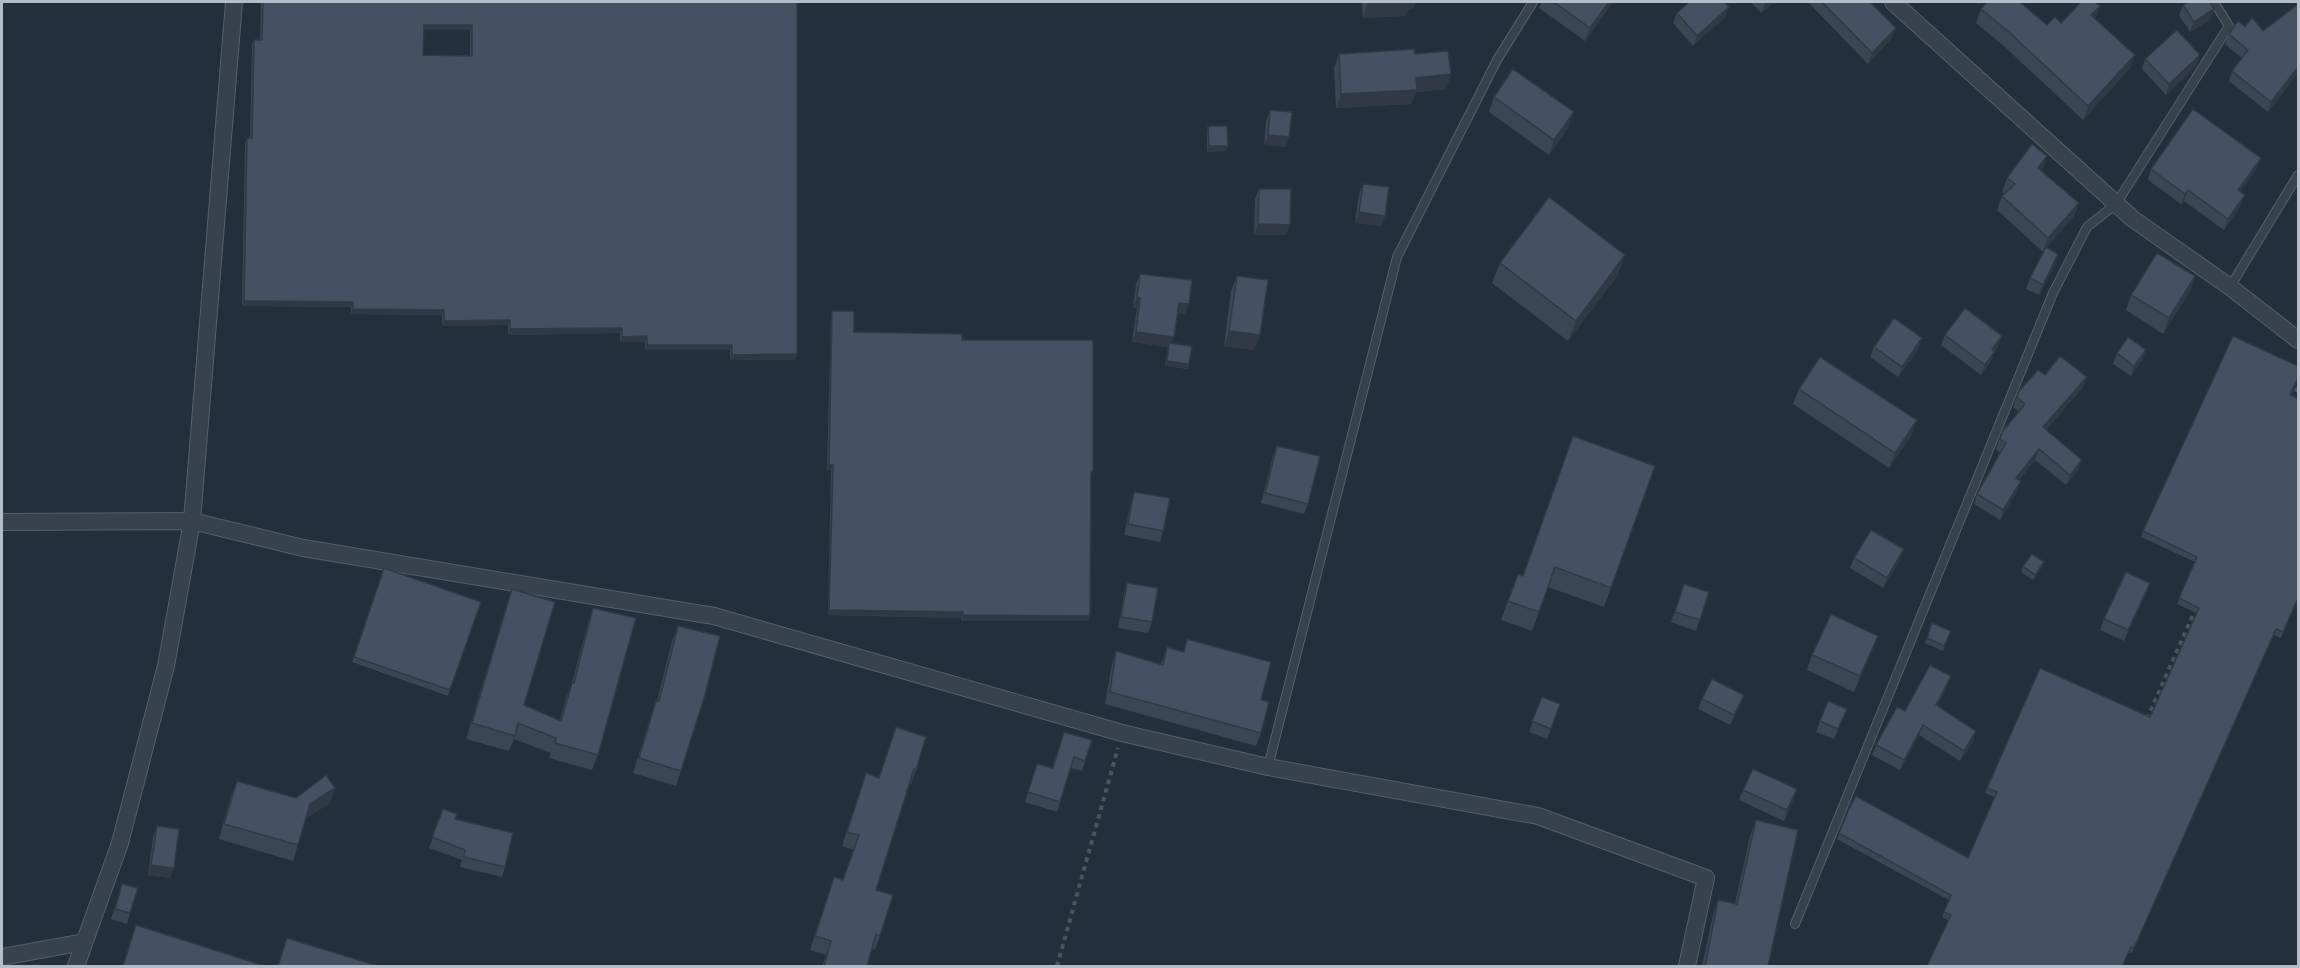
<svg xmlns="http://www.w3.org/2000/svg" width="2300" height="968" viewBox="0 0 2300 968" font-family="'DejaVu Sans',sans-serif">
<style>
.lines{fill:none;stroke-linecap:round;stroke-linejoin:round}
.service-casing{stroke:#565f6c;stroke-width:10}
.minor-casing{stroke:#565f6c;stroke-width:18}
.path{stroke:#44595c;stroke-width:4;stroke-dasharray:4.5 4.5;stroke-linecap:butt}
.service{stroke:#38414e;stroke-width:8}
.minor{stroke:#38414e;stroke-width:16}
.wall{fill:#3b4654;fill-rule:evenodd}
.shaded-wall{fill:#303945}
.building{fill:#455162;stroke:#303945;stroke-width:1.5;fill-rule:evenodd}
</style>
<rect width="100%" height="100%" fill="#242f3e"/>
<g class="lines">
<!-- service casing -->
<g class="service-casing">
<g id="service">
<polyline points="2230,287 2298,175"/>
<polyline points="1268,767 1397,257 1497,60 1533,2"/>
<polyline points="1795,924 2053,293 2087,227 2116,204 2229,26 2214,2"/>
</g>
</g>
<!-- minor casing -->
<g class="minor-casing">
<g id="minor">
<polyline points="1893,2 2133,219 2230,287 2298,340"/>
<polyline points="2,522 192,521 303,548 714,616 1122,733 1268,767 1538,816 1706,878 1687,966"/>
<polyline points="2,957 84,942"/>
<polyline points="76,966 120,843 166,666 192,521 234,2"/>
</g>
</g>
<!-- path -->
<g class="path">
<polyline points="2292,400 2298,387"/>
<polyline points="2147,719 2196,608"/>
<polyline points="1057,966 1118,748"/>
</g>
<!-- service -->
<use href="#service" class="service"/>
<!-- minor -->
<use href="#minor" class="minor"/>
</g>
<!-- wall -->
<g class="wall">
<path d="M261,2h536l-2,358h-65v-10h-85v-8h-25v-9l-112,2v-10l-66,1v-11l-91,-1v-7l-109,-1 3,-163 2,-5h3l2,-93 2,-5h6zM424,30h46v26l-47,-1z"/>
<polygon points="1362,2 1415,2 1413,8 1409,9 1406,16 1363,18"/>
<polygon points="1542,2 1613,2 1585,41 1539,8"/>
<polygon points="1751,2 1774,2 1761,13"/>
<polygon points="1808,2 1870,2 1892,38 1868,64"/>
<polygon points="2298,4 2298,73 2268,112 2229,81 2232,71 2242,58 2225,44 2229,34 2245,27 2263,31"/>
<polygon points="2183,5 2211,19 2190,32 2179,15"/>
<polygon points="2100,6 2095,19 2130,68 2083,120 2005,47 1976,23 1981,9 2047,25 2061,23"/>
<polygon points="1729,7 1725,17 1693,46 1673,23 1677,13"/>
<polygon points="1339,54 1415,54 1451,74 1446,89 1416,92 1411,104 1336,108 1334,68"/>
<polygon points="2145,59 2197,65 2166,95 2142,69"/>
<polygon points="1494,97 1568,128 1549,155 1489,112"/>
<polygon points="1270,110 1286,147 1264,145 1266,121"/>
<polygon points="1208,126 1226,151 1207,152 1207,131"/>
<polygon points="2261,158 2257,168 2240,191 2245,195 2241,205 2224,230 2184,201 2181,204 2148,180 2151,169"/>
<polygon points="2042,170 2042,171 2079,203 2074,216 2046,248 2055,264 2039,295 2026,289 2030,278 2043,252 1997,210 2002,196 2005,194 2002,192 2007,178"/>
<polygon points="1363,184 1382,226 1355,223 1359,194"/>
<polygon points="1259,189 1290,225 1286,235 1254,235 1255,199"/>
<polygon points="1500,263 1618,275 1568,341 1492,283"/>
<polygon points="1140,274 1185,314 1177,313 1172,343 1189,364 1188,369 1165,366 1168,347 1132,342 1137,308 1133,308 1136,284"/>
<polygon points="1237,276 1260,335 1254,350 1224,346 1231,291"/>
<polygon points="2195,276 2190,291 2163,334 2126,310 2131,295"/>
<polygon points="832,311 854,332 962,340 1091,477 1090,616 1088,621 961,621 961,618 828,615 831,470 827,470 831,316"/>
<polygon points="1945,335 1998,346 1995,351 1991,361 1981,375 1941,345"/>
<polygon points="1922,338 1918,349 1898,377 1870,357 1874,347"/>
<polygon points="2146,350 2142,360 2131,376 2113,364 2117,353"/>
<polygon points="2045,375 2087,377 2083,387 2046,430 2078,470 2066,485 2035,460 2019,480 2021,481 2017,491 2000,520 1974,504 1977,494 2000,453 1996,449 2002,432 2019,412 2013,407 2019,391"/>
<polygon points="2298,378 2291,396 2298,599 2281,638 2274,635 2132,953 1948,920 1942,917 1949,900 1837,839 1849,809 1968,858 1994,797 1985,793 1987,788 2150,717 2197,613 2177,604 2195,562 2141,537 2143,531"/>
<polygon points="1799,389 1917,420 1911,436 1889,468 1793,404"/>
<polygon points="1277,446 1308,504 1304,514 1261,503 1273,456"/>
<polygon points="1655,466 1604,607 1548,587 1532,631 1501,620 1518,574 1523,576"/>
<polygon points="1134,492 1163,531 1160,542 1124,535 1131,502"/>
<polygon points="1854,558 1900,560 1883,588 1850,568"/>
<polygon points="2044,562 2042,567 2033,580 2021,572 2023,566"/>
<polygon points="384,568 481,602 448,696 352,662"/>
<polygon points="1127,583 1152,622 1148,633 1118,628 1124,593"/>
<polygon points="2150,583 2146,594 2124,641 2100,630 2104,619"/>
<polygon points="1684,584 1709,592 1696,631 1671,622"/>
<polygon points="512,589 524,705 560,720 566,698 572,683 588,623 593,608 598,755 592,770 549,758 551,753 514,739 509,751 466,739 507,604"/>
<polygon points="1932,623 1951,631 1943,651 1925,643"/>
<polygon points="678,626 681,771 676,786 633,773 651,716 656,701 657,701 672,641"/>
<polygon points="1187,639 1261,700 1261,733 1256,746 1105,704 1112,664 1116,651 1161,664 1167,647 1183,652"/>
<polygon points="1872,651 1854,692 1807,670 1812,655"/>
<polygon points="1947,687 1937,706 1973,742 1960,761 1919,735 1900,770 1872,755 1876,745 1905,711"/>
<polygon points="1542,697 1560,704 1547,739 1529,732"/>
<polygon points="1702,699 1740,706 1730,725 1698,709"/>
<polygon points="1847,709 1834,739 1816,732 1820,721"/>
<polygon points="896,727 916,770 911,784 909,784 876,890 880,936 875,950 872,949 867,966 822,966 826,955 810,950 834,877 843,880 854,850 842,846 866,773 879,778"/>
<polygon points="1064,732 1085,761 1082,771 1071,768 1057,812 1025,802 1037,764 1052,768"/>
<polygon points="237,781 296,798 335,788 330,803 306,818 293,861 219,839 231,796"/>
<polygon points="1743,790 1794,799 1784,821 1739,800"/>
<polygon points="443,809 505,867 502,877 460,867 462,860 429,848"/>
<polygon points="1756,820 1768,966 1702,966 1713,915 1718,900 1735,903 1750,836"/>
<polygon points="157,826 174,868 170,878 148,875 153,837"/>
<polygon points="122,884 130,913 127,924 111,919"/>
</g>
<!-- shaded-wall -->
<g class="shaded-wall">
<polygon points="1368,2 1415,2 1413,8 1409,9 1406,16 1363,18"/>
<polygon points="1609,2 1613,2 1585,41 1590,28"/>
<polygon points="1766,2 1774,2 1761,13 1765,3"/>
<polygon points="2100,6 2095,19 2091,15"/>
<polygon points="1729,7 1725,17 1693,46 1697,36"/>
<polygon points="2214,9 2211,19 2190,32 2194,22"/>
<polygon points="424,25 472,25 470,30 422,30"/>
<polygon points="1896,28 1892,38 1868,64 1872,53"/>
<polygon points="2135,55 2130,68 2083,120 2088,106"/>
<polygon points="2200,55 2197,65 2166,95 2169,84"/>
<polygon points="2298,67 2298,73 2268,112 2271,102"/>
<polygon points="1451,74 1446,89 1416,92 1411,104 1336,108 1341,94 1416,78"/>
<polygon points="1574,112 1568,128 1549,155 1554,140"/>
<polygon points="1268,135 1289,137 1286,147 1264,145"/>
<polygon points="1209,146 1228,146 1226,151 1207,152"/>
<polygon points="2047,156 2042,170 2033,182 2038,168"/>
<polygon points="2261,158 2257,168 2234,200 2238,190"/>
<polygon points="2188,190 2184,201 2181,204 2185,194"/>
<polygon points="2245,195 2241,205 2224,230 2228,219"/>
<polygon points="2079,203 2074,216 2043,252 2048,238"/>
<polygon points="1359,212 1385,216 1382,226 1355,223"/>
<polygon points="1258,224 1290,225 1286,235 1254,235"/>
<polygon points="2058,254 2055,264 2039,295 2043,285"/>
<polygon points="1625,255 1618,275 1568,341 1576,321"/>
<polygon points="2195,276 2190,291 2163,334 2169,318"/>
<polygon points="1137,297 1140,298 1137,308 1133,308"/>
<polygon points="244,301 353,302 351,307 242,306"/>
<polygon points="1179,303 1189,304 1185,314 1175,313"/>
<polygon points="353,309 444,310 442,315 351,314"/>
<polygon points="510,320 508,325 442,326 444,321"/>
<polygon points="622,328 620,333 508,335 510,329"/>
<polygon points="1229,331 1260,335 1254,350 1224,346"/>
<polygon points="1136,332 1174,337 1170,347 1169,343 1168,347 1132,342"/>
<polygon points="647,336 645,342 620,342 622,337"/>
<polygon points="2002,336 1998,346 1988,359 1992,349"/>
<polygon points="1922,338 1918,349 1898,377 1902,367"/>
<polygon points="647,345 732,345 730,350 645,350"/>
<polygon points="2146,350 2142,360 2131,376 2134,366"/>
<polygon points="1995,351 1991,361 1981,375 1985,365"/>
<polygon points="797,354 795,360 730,360 732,355"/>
<polygon points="1167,361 1189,364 1188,369 1165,366"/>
<polygon points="2087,377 2083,387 2039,437 2043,427"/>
<polygon points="1917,420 1911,436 1889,468 1895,453"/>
<polygon points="2039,449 2035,460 2013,489 2016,478"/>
<polygon points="2082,460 2078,470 2066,485 2070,475"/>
<polygon points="829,465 833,465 831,470 827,470"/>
<polygon points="2021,481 2017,491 2000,520 2003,510"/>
<polygon points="1904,549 1900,560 1883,588 1887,578"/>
<polygon points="2044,562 2042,567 2033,580 2035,575"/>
<polygon points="2150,583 2146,594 2124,641 2128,630"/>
<polygon points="829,610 963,612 961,618 828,615"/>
<polygon points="963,615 1090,616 1088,621 961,621"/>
<polygon points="1878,636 1872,651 1854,692 1860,676"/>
<polygon points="1951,676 1947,687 1932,715 1936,705"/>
<polygon points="1744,695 1740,706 1730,725 1734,715"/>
<polygon points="1923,725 1919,735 1900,770 1904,760"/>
<polygon points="1976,731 1973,742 1960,761 1964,751"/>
<polygon points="335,788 330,803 305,819 310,804"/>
<polygon points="1797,789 1794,799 1784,821 1787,810"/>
<polygon points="151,865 174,868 170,878 148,875"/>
</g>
<!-- building -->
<g class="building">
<path d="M263,2h534v352l-65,1v-10h-85v-9l-25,1v-9l-112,1v-9l-66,1v-11l-91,-1v-7l-109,-1 3,-163h5l2,-98h8zM424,25h48v31l-49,-1z"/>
<polygon points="1554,2 1609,2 1590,28"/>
<polygon points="1689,2 1724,2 1729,7 1697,36 1677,13"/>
<polygon points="1822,2 1870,2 1896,28 1872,53"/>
<polygon points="1987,2 2020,2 2047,25 2055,17 2061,23 2081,2 2095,2 2100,6 2091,15 2135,55 2088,106 2010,33 1981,9"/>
<polygon points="2188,2 2210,2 2214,9 2194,22 2183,5"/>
<polygon points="2298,4 2298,67 2271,102 2232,71 2248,50 2229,34 2238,21 2245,27 2252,17 2263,31"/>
<polygon points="2177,30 2200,55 2169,84 2145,59"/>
<polygon points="1414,49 1415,54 1448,51 1451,74 1416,78 1417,90 1341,94 1339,54"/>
<polygon points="1513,69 1574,112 1554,140 1494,97"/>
<polygon points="2193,109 2261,158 2238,190 2245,195 2228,219 2188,190 2185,194 2151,169"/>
<polygon points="1270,110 1292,112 1289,137 1268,135"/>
<polygon points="1208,126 1227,126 1228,146 1209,146"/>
<polygon points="2032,144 2047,156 2038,168 2079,203 2048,238 2002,196 2015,184 2007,178"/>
<polygon points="1363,184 1389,187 1385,216 1359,212"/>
<polygon points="1259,189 1291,189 1290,225 1258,224"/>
<polygon points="1549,197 1625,255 1576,321 1500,263"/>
<polygon points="2046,247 2058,254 2043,285 2030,278"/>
<polygon points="2157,253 2195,276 2169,318 2131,295"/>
<polygon points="1140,274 1192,280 1189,304 1179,303 1174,337 1136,332 1140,298 1137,297"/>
<polygon points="1237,276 1268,280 1260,335 1229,331"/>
<polygon points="1965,308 2002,336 1992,349 1995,351 1985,365 1945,335"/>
<polygon points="832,311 854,311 854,332 962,334 962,340 1093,340 1093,472 1091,472 1090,616 963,615 963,612 829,610 833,465 829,465"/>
<polygon points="1894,318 1922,338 1902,367 1874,347"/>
<polygon points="2233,336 2298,366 2298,377 2290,395 2298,399 2298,598 2283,632 2276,629 2134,948 2131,947 2122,966 1927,966 1951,915 1944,912 1951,895 1839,833 1849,809 1856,796 1968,858 1997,792 1987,788 2040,668 2150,717 2199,608 2179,598 2197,557 2143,531"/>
<polygon points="2128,337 2146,350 2134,366 2117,353"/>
<polygon points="1169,343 1192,346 1189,364 1167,361"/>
<polygon points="2060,356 2087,377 2043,427 2082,460 2070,475 2039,449 2016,478 2021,481 2003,510 1977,494 2006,443 2000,439 2002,432 2025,404 2017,397 2019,391 2038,370 2045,375"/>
<polygon points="1820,357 1917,420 1895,453 1799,389"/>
<polygon points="1573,436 1655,466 1611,588 1555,567 1539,612 1508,601 1518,574 1523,576"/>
<polygon points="1277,446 1320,456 1308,504 1265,493"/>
<polygon points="1134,492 1170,498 1163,531 1128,524"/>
<polygon points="1871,530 1904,549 1887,578 1854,558"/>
<polygon points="2032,554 2044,562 2035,575 2023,566"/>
<polygon points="384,568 481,602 450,690 354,657"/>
<polygon points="2126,572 2150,583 2128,630 2104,619"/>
<polygon points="1127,583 1158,588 1152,622 1121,617"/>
<polygon points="1684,584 1709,592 1700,620 1675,612"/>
<polygon points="512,589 555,602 524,705 561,721 572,683 574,683 593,608 636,618 598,755 555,743 556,738 518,723 515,736 472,723"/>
<polygon points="1831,614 1878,636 1860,676 1812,655"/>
<polygon points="1932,623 1951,631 1944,646 1927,638"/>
<polygon points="678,626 720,636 705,695 681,771 639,758 656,701 659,701"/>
<polygon points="1187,639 1271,662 1261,700 1269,702 1261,733 1110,692 1116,651 1163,665 1167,647 1184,652"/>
<polygon points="1930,665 1951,676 1936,705 1976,731 1964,751 1923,725 1904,760 1876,745 1897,707 1905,711"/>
<polygon points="1712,679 1744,695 1734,715 1702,699"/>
<polygon points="1542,697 1560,704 1551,729 1532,721"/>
<polygon points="1828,701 1847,709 1838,729 1820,721"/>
<polygon points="896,727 926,737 916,770 914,769 876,890 893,895 880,936 876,934 867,966 824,966 831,941 815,936 834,877 843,880 859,835 847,832 866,773 879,778"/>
<polygon points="1064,732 1092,740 1085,761 1074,757 1060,802 1028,792 1037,764 1053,768"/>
<polygon points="1753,769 1797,789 1787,810 1743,790"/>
<polygon points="326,775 335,788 310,804 298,845 224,824 237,781 296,798"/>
<polygon points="443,809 457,814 455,819 513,833 505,867 464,857 465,850 432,837"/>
<polygon points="1756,820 1798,830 1768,966 1705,966 1718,900 1737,904"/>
<polygon points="157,826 179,829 174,868 151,865"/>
<polygon points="122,884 138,888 130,913 115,909"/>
<polygon points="136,925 265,966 123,966"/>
<polygon points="287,938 378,966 278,966"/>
</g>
<!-- border -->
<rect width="2300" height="968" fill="none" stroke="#b4bcc9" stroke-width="6"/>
</svg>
